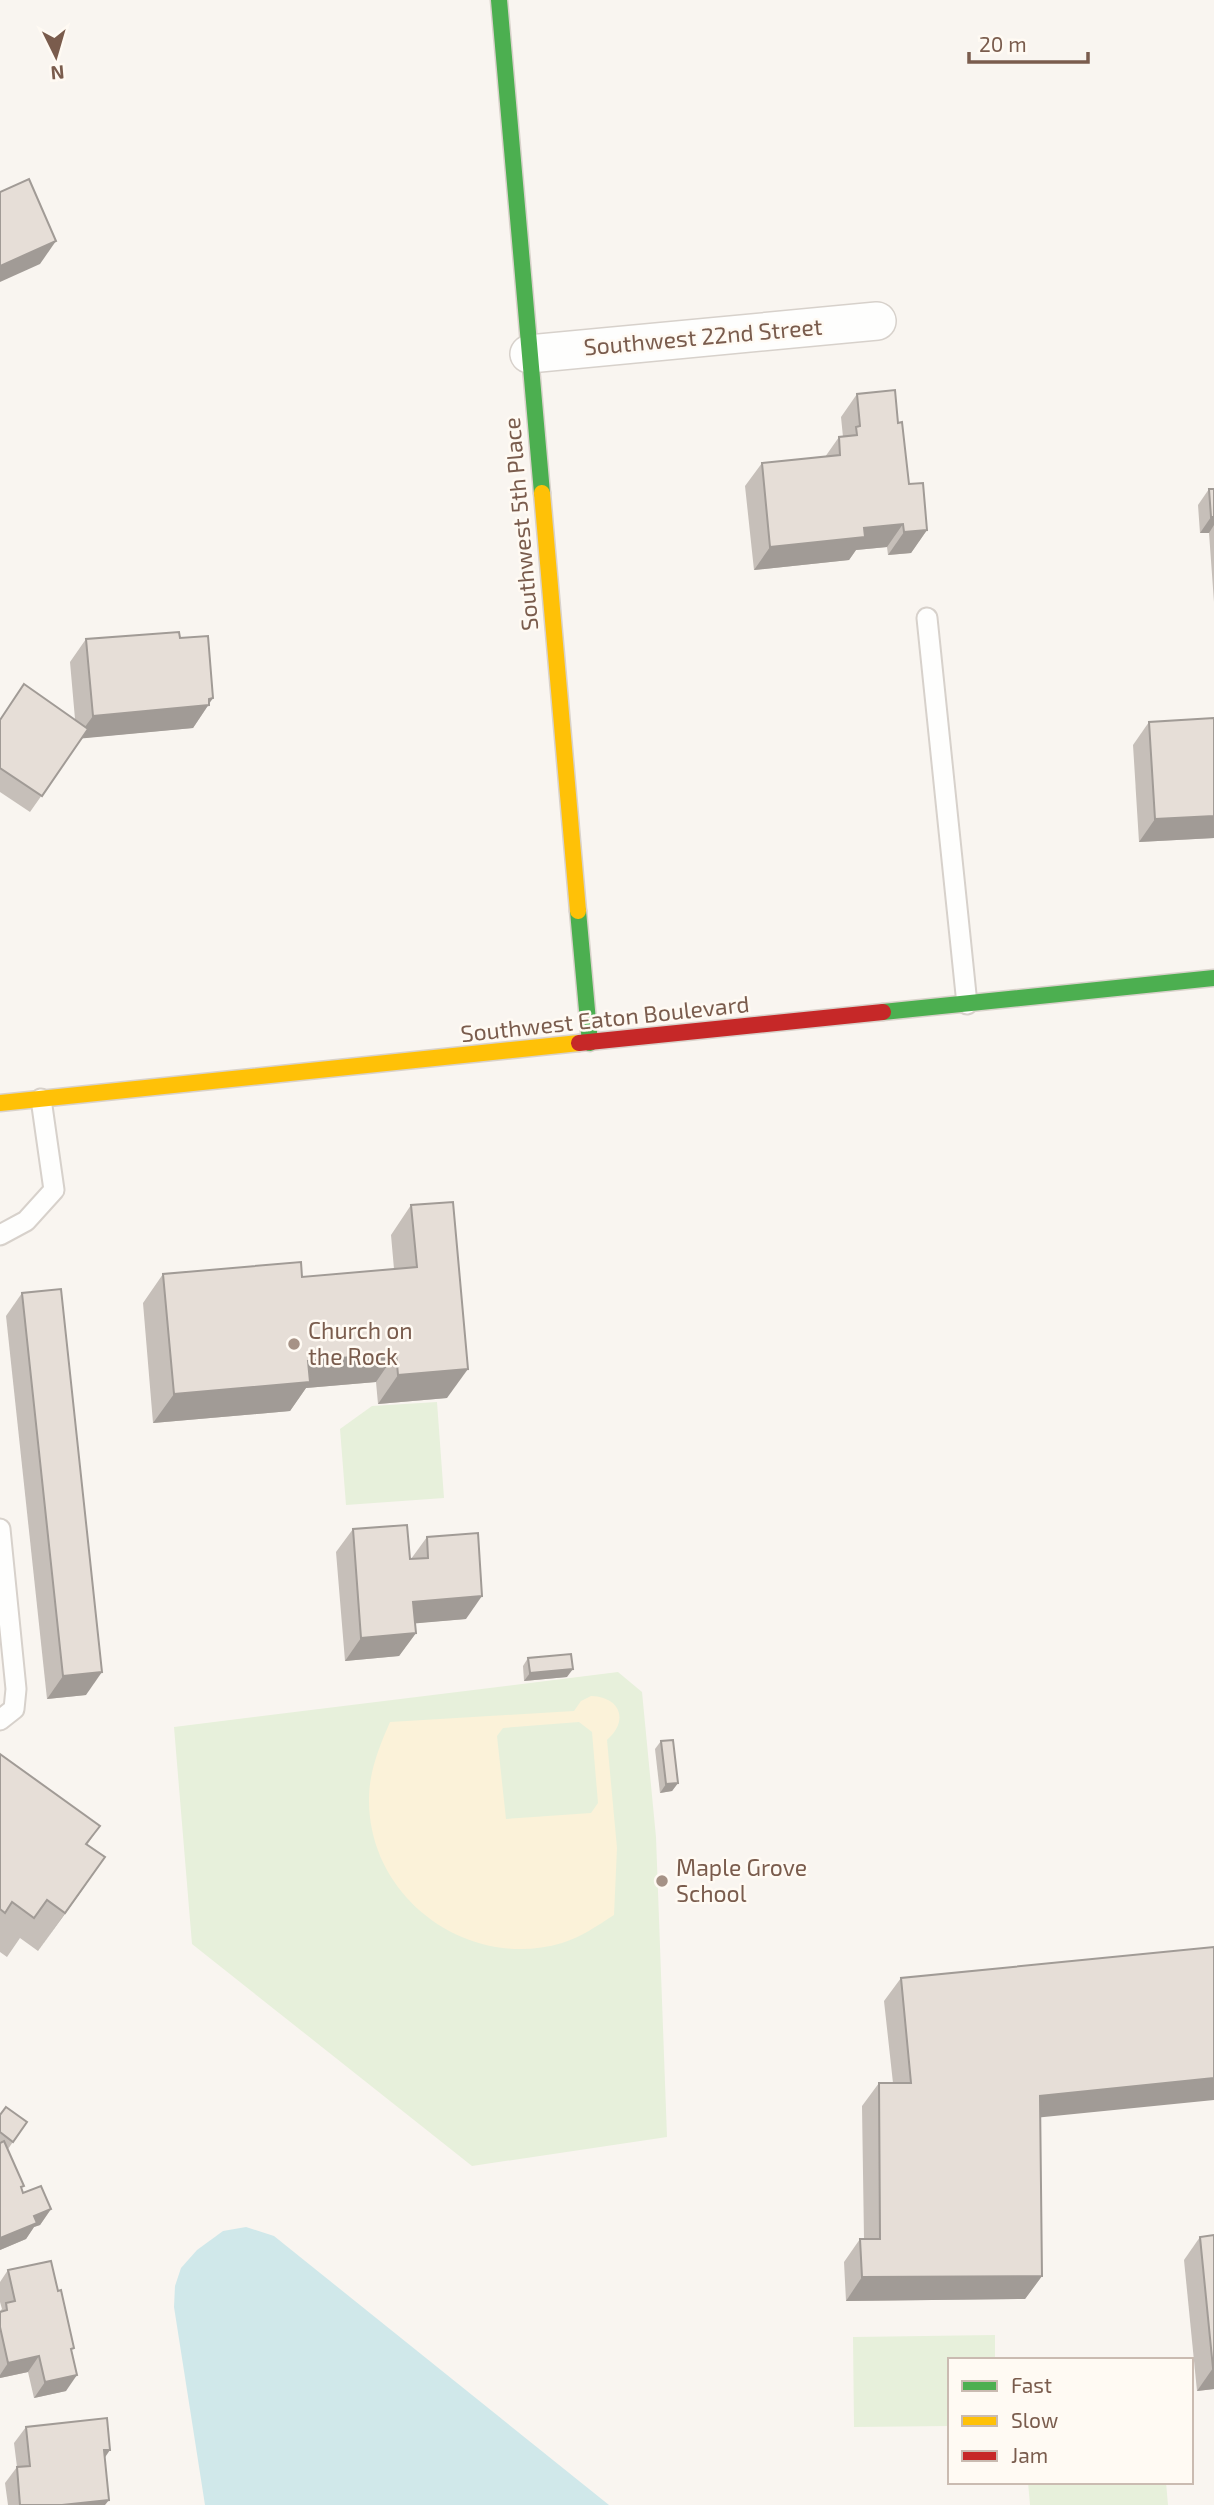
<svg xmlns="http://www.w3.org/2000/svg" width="1214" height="2505" viewBox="0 0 1214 2505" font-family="'Exo 2',sans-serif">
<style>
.green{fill:#e7f0db}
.sand{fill:#fbf2d9;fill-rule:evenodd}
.water{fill:#d0e8ea}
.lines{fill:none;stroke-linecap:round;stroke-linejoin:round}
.lane-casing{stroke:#d7d1cb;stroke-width:23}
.street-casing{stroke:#d7d1cb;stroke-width:40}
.fast-casing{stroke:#d9d2cb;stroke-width:19}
.slow-casing{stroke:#d9d2cb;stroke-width:19}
.jam-casing{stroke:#d9d2cb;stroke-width:19}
.lane{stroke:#fefefd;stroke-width:19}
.street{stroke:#fefefd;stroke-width:37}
.fast{stroke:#4caf50;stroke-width:16}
.slow{stroke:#ffc107;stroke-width:16}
.jam{stroke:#c62828;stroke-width:16}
.wall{fill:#c6bfb9}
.shaded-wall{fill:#a19b96}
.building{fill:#e6ded7;stroke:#a19b96;stroke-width:2}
.poi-dot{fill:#a69286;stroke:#fffaf3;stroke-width:2.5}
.labels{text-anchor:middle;stroke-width:5;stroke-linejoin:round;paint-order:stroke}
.street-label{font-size:23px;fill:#7a5c4d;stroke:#fffaf3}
.poi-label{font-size:23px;fill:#7a5c4d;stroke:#fffaf3;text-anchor:start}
</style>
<rect width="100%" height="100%" fill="#f9f5f0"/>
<!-- green -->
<g class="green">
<polygon points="437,1402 444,1498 346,1505 340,1429 372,1406"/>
<polygon points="618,1672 642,1692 656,1837 667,2137 472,2166 192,1944 174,1727"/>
<polygon points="995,2335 995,2360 950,2360 950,2426 854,2427 853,2337"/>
<polygon points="1028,2482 1166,2482 1168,2505 1030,2505"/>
</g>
<!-- sand -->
<path class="sand" d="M591,1696c30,1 38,25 16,44l10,108 -3,67c-17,11 -33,22 -52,28 -94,28 -194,-45 -193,-144 0,-27 10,-52 21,-77l184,-11 7,-10zM579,1722l13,10 6,71 -7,10 -85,6 -9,-83 6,-8z"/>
<!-- water -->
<polygon class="water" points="246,2227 274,2236 609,2505 205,2505 174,2307 175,2286 181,2268 197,2250 223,2231"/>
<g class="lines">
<!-- lane casing -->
<g class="lane-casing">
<g id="lane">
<polyline points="927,618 967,1004"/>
<polyline points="0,1235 26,1221 54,1190 41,1099"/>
<polyline points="0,1529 16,1689 14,1709 0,1720"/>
</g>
</g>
<!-- street casing -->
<g class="street-casing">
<polyline id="street" points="529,354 877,321"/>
</g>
<!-- fast casing -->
<g class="fast-casing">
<g id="fast">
<polyline points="499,0 542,493"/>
<polyline points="578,911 590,1043"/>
<polyline points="883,1012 1214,978"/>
</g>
</g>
<!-- slow casing -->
<g class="slow-casing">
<g id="slow">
<polyline points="542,493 578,911"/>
<polyline points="0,1103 579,1043"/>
</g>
</g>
<!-- jam casing -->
<g class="jam-casing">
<polyline id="jam" points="579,1043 883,1012"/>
</g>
<!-- lane -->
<use href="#lane" class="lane"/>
<!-- street -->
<use href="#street" class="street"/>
<!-- fast -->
<use href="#fast" class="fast"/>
<!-- slow -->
<use href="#slow" class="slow"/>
<!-- jam -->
<use href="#jam" class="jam"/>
</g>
<!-- wall -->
<g class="wall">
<polygon points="857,394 898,423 909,484 927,530 911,553 888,555 887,547 856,550 849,560 754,570 745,486 762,463 825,457 839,437 843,437 841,417"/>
<polygon points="1209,489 1214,489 1214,602 1209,533 1200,533 1198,505"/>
<polygon points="180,638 209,704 193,728 82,738 30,812 0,792 0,720 75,719 70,662 86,639"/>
<polygon points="1149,722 1214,838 1139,842 1133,745"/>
<polygon points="411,1205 447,1398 378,1404 376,1382 306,1388 290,1411 153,1423 143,1303 163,1274 302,1277 394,1269 391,1235"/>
<polygon points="22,1293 86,1695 47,1699 6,1316"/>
<polygon points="353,1529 410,1559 411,1559 427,1537 466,1619 415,1623 416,1633 399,1656 345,1661 336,1552"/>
<polygon points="528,1658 567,1677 524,1681 523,1666"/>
<polygon points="661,1741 678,1783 672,1791 660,1793 655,1749"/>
<polygon points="0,1754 100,1826 87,1845 105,1857 38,1951 20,1938 7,1957 0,1952"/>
<polygon points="901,1978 1040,2117 1042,2276 1025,2299 846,2301 844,2262 860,2239 864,2239 862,2106 879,2083 893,2083 884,2001"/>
<polygon points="0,2115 27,2122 8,2149 23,2193 51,2209 40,2225 34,2227 26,2239 0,2250"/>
<polygon points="1214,2235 1214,2389 1197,2391 1184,2260 1200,2237"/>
<polygon points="8,2270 72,2352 66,2391 34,2398 28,2372 0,2378 0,2311 2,2309 0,2302 0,2282"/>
<polygon points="26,2427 104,2458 105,2505 8,2505 5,2483 17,2467 14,2443"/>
</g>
<!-- shaded-wall -->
<g class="shaded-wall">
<polygon points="56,241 40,264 0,282 0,266"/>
<polygon points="1211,517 1214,517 1214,525 1209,533 1200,533"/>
<polygon points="903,524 887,547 856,550 849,560 754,570 770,547 864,528"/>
<polygon points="927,530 911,553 888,555 904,532"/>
<polygon points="213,698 193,728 76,739 93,716"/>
<polygon points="1214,816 1214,838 1139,842 1155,819"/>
<polygon points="396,1353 376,1382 306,1388 290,1411 153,1423 174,1394 308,1361"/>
<polygon points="468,1369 447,1398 378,1404 398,1375"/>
<polygon points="482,1596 466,1619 397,1625 413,1602"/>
<polygon points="416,1633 399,1656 345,1661 361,1638"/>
<polygon points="573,1669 567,1677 524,1681 530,1673"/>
<polygon points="102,1672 86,1695 47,1699 63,1676"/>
<polygon points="678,1783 672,1791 660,1793 666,1784"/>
<polygon points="105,1857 78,1896 38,1951 65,1913"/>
<polygon points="1214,2078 1214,2100 1024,2119 1040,2096"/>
<polygon points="51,2209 40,2225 34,2227 26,2239 0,2250 0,2238 34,2216"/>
<polygon points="1042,2276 1025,2299 846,2301 862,2277"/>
<polygon points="39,2356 28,2372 0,2378 0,2375 8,2363"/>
<polygon points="1213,2368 1214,2368 1214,2389 1197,2391"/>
<polygon points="77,2375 66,2391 34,2398 45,2382"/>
<polygon points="104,2450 110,2450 99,2466"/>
<polygon points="109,2500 105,2505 62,2505"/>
</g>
<!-- building -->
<g class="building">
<polygon points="29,179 56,241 0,266 0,192"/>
<polygon points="895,390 898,423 902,422 909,484 923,483 927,530 904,532 903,524 864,528 865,537 770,547 762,463 840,455 839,437 857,435 856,427 860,426 857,394"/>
<polygon points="1209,489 1214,489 1214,517 1211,517"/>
<polygon points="179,632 180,638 208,636 213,698 209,699 209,705 93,716 86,639"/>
<polygon points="24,684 88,729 42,796 0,768 0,720"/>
<polygon points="1214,718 1214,816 1155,819 1149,722"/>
<polygon points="453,1202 468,1369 398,1375 396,1353 308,1361 310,1382 174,1394 163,1274 301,1262 302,1277 417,1267 411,1205"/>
<polygon points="61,1289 102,1672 63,1676 22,1293"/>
<polygon points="407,1525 410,1559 428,1558 427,1537 478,1533 482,1596 413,1602 416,1633 361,1638 353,1529"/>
<polygon points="571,1654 573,1669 530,1673 528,1658"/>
<polygon points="673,1740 678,1783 666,1784 661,1741"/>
<polygon points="0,1754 100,1826 86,1844 105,1857 65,1913 47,1900 34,1918 12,1902 5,1913 0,1909"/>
<polygon points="1214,1947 1214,2078 1040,2096 1042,2276 862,2277 860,2239 880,2239 879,2083 911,2083 901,1978"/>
<polygon points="6,2107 27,2122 13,2142 0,2132 0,2115"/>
<polygon points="4,2141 24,2186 21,2187 23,2193 41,2186 51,2209 34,2216 37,2223 0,2238 0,2143"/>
<polygon points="1214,2235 1214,2368 1213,2368 1200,2237"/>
<polygon points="51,2261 58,2291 61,2290 74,2348 71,2349 77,2375 45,2382 39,2356 8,2363 0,2327 0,2312 7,2310 6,2303 15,2301 8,2270"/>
<polygon points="107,2418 110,2450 104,2450 109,2500 62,2505 20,2505 17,2467 30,2466 26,2427"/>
</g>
<!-- markers -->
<g class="poi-dot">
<circle cx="294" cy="1344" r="7"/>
<circle cx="662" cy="1881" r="7"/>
</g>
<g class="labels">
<!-- street labels -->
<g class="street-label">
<text transform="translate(703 337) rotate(-5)" y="8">Southwest 22nd Street</text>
<text transform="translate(521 524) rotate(-95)" y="8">Southwest 5th Place</text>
<text transform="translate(605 1019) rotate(-6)" y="8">Southwest Eaton Boulevard</text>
</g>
<!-- poi labels -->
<g class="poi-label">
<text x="308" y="1339">Church on<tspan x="308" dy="26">the Rock</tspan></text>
<text x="676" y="1876">Maple Grove<tspan x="676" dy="26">School</tspan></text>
</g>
</g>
<!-- legend -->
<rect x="948" y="2358" width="245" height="126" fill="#fffaf3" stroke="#cabbb1" stroke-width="2"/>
<rect x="962" y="2381" width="35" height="10" fill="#4caf50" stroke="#cabbb1" stroke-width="2"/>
<text x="1011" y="2393" font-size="21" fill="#7a5c4d">Fast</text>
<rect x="962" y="2416" width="35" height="10" fill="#ffc107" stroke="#cabbb1" stroke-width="2"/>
<text x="1011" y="2428" font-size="21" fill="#7a5c4d">Slow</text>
<rect x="962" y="2451" width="35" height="10" fill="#c62828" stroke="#cabbb1" stroke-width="2"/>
<text x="1011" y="2463" font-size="21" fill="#7a5c4d">Jam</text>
<!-- north arrow -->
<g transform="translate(56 56) rotate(175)" stroke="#fffaf3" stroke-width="5" paint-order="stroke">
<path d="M0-5L12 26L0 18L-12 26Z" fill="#7a5c4d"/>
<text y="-10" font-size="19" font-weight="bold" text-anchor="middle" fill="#7a5c4d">N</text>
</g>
<!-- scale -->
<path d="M969 52v10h119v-10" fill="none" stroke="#7a5c4d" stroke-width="3.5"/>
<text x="979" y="52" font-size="21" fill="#7a5c4d" stroke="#fffaf3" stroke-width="5" paint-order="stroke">20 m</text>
</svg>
